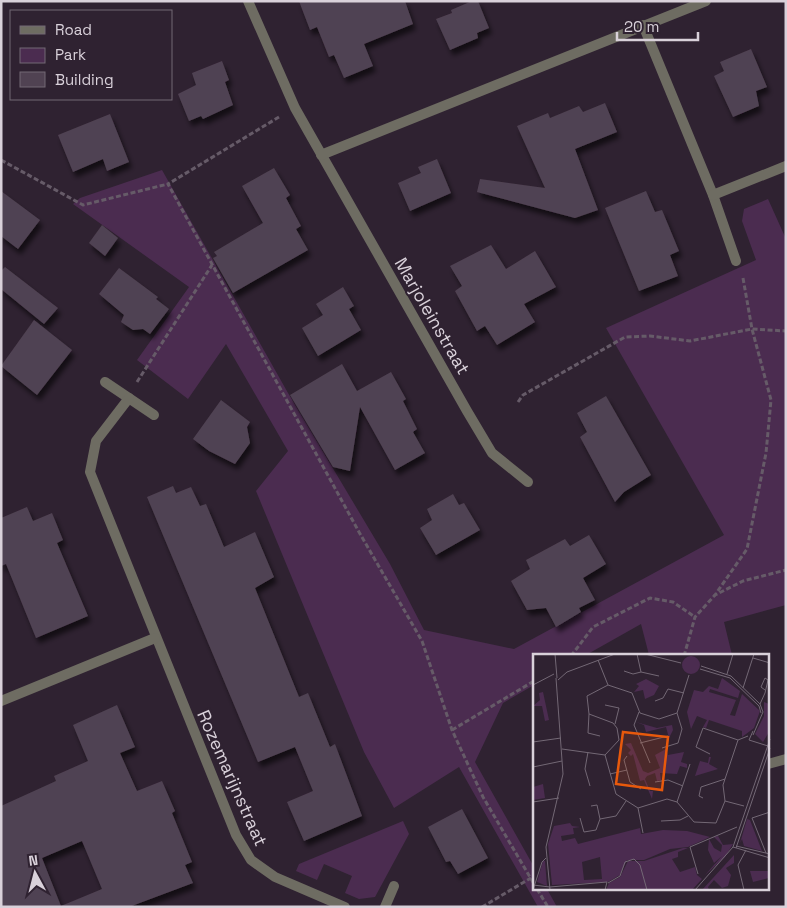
<svg xmlns="http://www.w3.org/2000/svg" width="787" height="908" viewBox="0 0 787 908" font-family="'Space Grotesk',sans-serif">
<style>
.green{fill:#4b2c50}
.building{fill:#504252;fill-rule:evenodd;filter:url(#shadow)}
.lines{fill:none;stroke-linecap:round;stroke-linejoin:round}
.path{stroke:#665b68;stroke-width:3;stroke-dasharray:5 2.5;stroke-linecap:butt}
.street{stroke:#6e6c62;stroke-width:10}
.labels{text-anchor:middle;stroke-width:4;stroke-linejoin:round;paint-order:stroke}
.street-label{font-size:18px;fill:#d9d1da;stroke:#2f2231}
.inset-road{fill:none;stroke:#736875;stroke-width:1}
.view{fill:#e8590c;fill-opacity:0.15;stroke:#e8590c;stroke-width:2.5}
.inset-edge{fill:none;stroke:#d9d1da;stroke-width:2.5}
</style>
<defs>
<filter id="shadow"><feDropShadow dx="3" dy="5.5" stdDeviation="2.5" flood-color="#0009"/></filter>
</defs>
<rect width="100%" height="100%" fill="#2f2231"/>
<!-- green -->
<g class="green">
<polygon points="162,170 288,393 390,564 424,630 514,649 724,535 606,328 756,260 742,221 744,209 768,199 786,239 786,605 724,622 732,655 649,655 641,624 586,655 534,656 534,685 503,703 475,762 534,867 534,889 547,889 557,907 538,907 459,767 394,808 364,752 256,491 288,451 226,344 188,399 137,360 189,287 73,204 80,198"/>
<polygon points="403,821 409,834 375,897 359,899 345,893 352,876 324,864 317,880 296,871 299,864"/>
</g>
<!-- building -->
<g class="building">
<polygon points="299,1 405,1 413,24 364,44 373,66 344,78 334,55 329,57 317,27 310,30"/>
<polygon points="472,1 478,1 489,28 477,33 478,38 450,50 436,19 452,13 451,10"/>
<polygon points="751,49 767,87 756,91 759,106 733,117 714,76 724,71 720,62"/>
<polygon points="222,61 229,80 225,82 233,105 203,119 201,116 189,121 178,94 196,85 192,73"/>
<polygon points="605,103 617,132 575,149 598,210 575,218 477,192 480,179 545,188 517,126 548,113 550,118 579,106 583,112"/>
<polygon points="110,114 129,162 107,171 103,159 73,172 58,135"/>
<polygon points="437,159 451,193 410,211 398,183 421,173 418,167"/>
<polygon points="274,168 290,195 286,198 301,226 296,229 308,250 233,293 213,258 217,256 214,252 263,223 242,186"/>
<polygon points="1,191 40,220 18,249 1,236"/>
<polygon points="646,191 655,212 662,210 679,251 670,255 678,276 639,291 605,208"/>
<polygon points="102,225 118,238 105,256 89,243"/>
<polygon points="491,245 506,269 535,251 556,287 524,304 535,322 497,345 485,326 477,331 455,291 462,286 450,266"/>
<polygon points="5,267 58,308 44,324 1,289 1,271"/>
<polygon points="119,268 158,297 156,299 169,309 150,334 143,329 133,330 121,322 124,315 99,294"/>
<polygon points="343,287 354,306 349,309 361,330 318,356 302,328 323,315 316,304"/>
<polygon points="34,320 72,350 37,395 1,366"/>
<polygon points="342,364 357,391 391,372 406,399 403,401 417,429 413,432 425,453 395,470 360,407 350,471 333,467 290,395"/>
<polygon points="606,396 651,475 624,492 615,502 580,437 587,432 577,413"/>
<polygon points="221,400 250,422 247,427 250,443 235,464 209,451 193,439"/>
<polygon points="173,486 176,493 191,487 200,506 206,504 224,547 255,532 274,577 255,588 299,697 308,693 330,747 335,744 362,816 304,841 287,802 313,791 295,747 258,762 147,497"/>
<polygon points="453,494 459,505 464,503 480,530 436,555 420,528 432,520 427,509"/>
<polygon points="27,507 33,521 52,513 63,540 57,543 88,616 36,638 6,564 1,566 1,518"/>
<polygon points="589,535 606,564 583,578 595,600 579,608 581,612 556,627 546,608 527,610 511,581 530,569 526,560 565,539 570,546"/>
<path d="M117,705l18,42 -15,6 17,38 25,-10 13,30 -3,2 20,49 -7,3 8,18 -64,24h-128v-101l55,-25 -2,-5 34,-15 -15,-36zM82,841l20,48 -41,17 -19,-48z"/>
<polygon points="462,809 488,858 458,874 450,861 446,862 428,827"/>
</g>
<g class="lines">
<!-- path -->
<g class="path">
<polyline points="279,117 168,184 359,532 422,641 452,730 483,797 534,884"/>
<polyline points="1,160 83,205 168,184"/>
<polyline points="743,278 752,329 771,400 766,453 747,549 715,595 743,581 786,570"/>
<polyline points="137,382 212,265"/>
<polyline points="518,402 523,395 625,337 650,336 690,341 752,329 786,331"/>
<polyline points="571,656 593,627 650,598 673,602 695,617"/>
<polyline points="684,656 695,617 715,595"/>
<polyline points="452,730 534,681"/>
<polyline points="537,889 548,907"/>
<polyline points="482,907 531,878"/>
</g>
<!-- street -->
<g class="street">
<polyline points="248,1 295,108 467,411 492,453 528,482"/>
<polyline points="643,25 713,195 736,261"/>
<polyline points="321,155 706,1"/>
<polyline points="713,195 786,166"/>
<polyline points="105,382 154,415"/>
<polyline points="129,398 96,441 90,472 236,835 251,860 275,877 345,907"/>
<polyline points="1,701 155,638"/>
<polyline points="768,764 786,759"/>
<polyline points="385,907 394,886"/>
</g>
</g>
<g class="labels">
<!-- street labels -->
<g class="street-label">
<text transform="translate(432 316) rotate(60)" y="6">Marjoleinstraat</text>
<text transform="translate(232 778) rotate(66)" y="6">Rozemarijnstraat</text>
</g>
</g>
<!-- overview -->
<g transform="translate(533 654)">
<rect width="236" height="236" fill="#2f2231"/>
<path d="M149 11a9 9 0 1 1 18 0a9 9 0 1 1-18 0ZM189,24l18,13 -2,7 -28,-9 -1,3 27,8 -6,15 5,1 7,-22 18,17 -6,17 -12,9v-6l-33,-11 -3,8 -3,-1 4,-7 -10,-4 -6,13 -4,-17 7,-22 9,2 6,-6 9,3zM113,25l13,7 -5,9 -9,4 -2,-9 -9,2 5,-6 -3,-2zM10,38l6,28 -4,1 -3,-15h-9l7,-6 -1,-7zM231,48l5,2v28l-6,10 -8,-8 9,-18zM103,68l21,6 15,-3 1,5 -4,8 -3,-11 -20,5 -2,-7zM98,89l12,28 5,2 12,-5 -5,-13 11,-6 2,6 16,-3 -3,10 6,2v4l-7,-2 -3,8 -17,-1 1,7 -4,1 -2,-8 -8,3 -2,3 5,12h3l-1,8 -8,-19 -4,1 -7,-27 -2,2 -3,-3 3,-3 -6,-6zM176,103h2l-2,7 9,5 -23,7 5,-15 8,2zM10,130l2,14 -12,2v-13zM214,165l3,1 12,31 -18,-5 -2,-7 -2,4zM37,169l2,3 8,1 -7,1 1,6 -13,2 1,5 13,-3 3,6 62,-16 1,6 22,-4 24,1 23,6 -22,10 -18,2 -26,11h-17l-7,15 -12,7 -56,3 -4,-41 6,-18zM67,203l2,22 -18,1 -2,-18zM185,182l5,9 10,-1 -8,13 -20,18 17,-19 -8,7 -6,-13 1,-11 5,9 7,4 1,-7 -8,-8zM150,194h5l-10,4v5l-6,2 8,13 15,-5 2,8 5,4 -10,11h-86l3,-7 11,-6 8,-16h16zM201,201v8l-8,5 5,7 -3,11 -6,2 -8,-8 -6,7 1,3h-7zM10,207h2l2,25 -10,-4zM217,217h19v7l-16,4z" fill="#4b2c50" fill-rule="evenodd"/>
<path class="inset-road" d="M22,0l2,24M104,0l4,18 18,4M112,0l36,9M220,4l17,5M65,6l10,25M168,12l30,10 29,28 3,8 -10,23M167,15l30,9 29,28 2,7M91,17l9,3 8,-2M194,20l6,-20M25,26l9,-8 48,-18M0,31l21,-11M75,31l24,8 8,20 19,6 18,-6 12,-38M210,34l11,-34M122,47l8,-3 5,-9 16,4M227,50l5,-11 3,-13 -3,-2 -4,9 4,3M72,51l14,3 -4,16M106,58l-5,13 16,38M56,60l-1,19 12,3M220,77l-4,9 19,6M237,85l-37,108 37,11M0,88l28,-4M107,89l28,-7M129,94l16,-5 4,-14 -5,-16M29,95l43,6 11,39 22,14M55,98l-3,17 5,17M177,100l-14,-7 7,-19 35,12M72,101l14,-15 -2,-12 -4,-5 -24,-9 -2,-18 21,-11M94,102l-3,4 6,22 11,7M0,113l29,-6M77,120l17,-4M122,128l13,-2 15,6M170,144l-4,-2 2,-9 24,-8M192,147l19,5M0,148l26,-4M144,148l13,-38M58,152l6,-1 3,14M105,154l29,-9 10,3 17,20 22,1 9,-22 -2,-16 15,-45 10,-4M105,154l5,25M47,164l4,14 12,-2 4,-11 16,-3 10,-15M219,164l14,35M219,164l18,-6M128,167l19,-1 8,-4M203,192l34,8M203,194l34,-100M165,220l-8,-27 47,-20M75,229l12,-7 5,-14 9,-3 6,6 7,25M0,231l17,2 57,-5 -2,8M0,236l9,-28 4,-4M17,236l-4,-43 17,-73 -7,-96M162,236l38,-43M211,236l-6,-25 8,-15"/>
<path class="view" d="M90,78l45,5 -6,53 -46,-6z"/>
<rect width="236" height="236" class="inset-edge"/>
</g>
<!-- border -->
<rect width="787" height="908" fill="none" stroke="#d9d1da" stroke-width="5"/>
<!-- legend -->
<rect x="10" y="10" width="162" height="90" fill="#2f2231" stroke="#736875"/>
<rect x="20" y="26" width="25" height="8" fill="#6e6c62" stroke="#736875"/>
<text x="55" y="35" font-size="15" fill="#d9d1da">Road</text>
<rect x="20" y="48" width="25" height="15" fill="#4b2c50" stroke="#736875"/>
<text x="55" y="60" font-size="15" fill="#d9d1da">Park</text>
<rect x="20" y="72" width="25" height="15" fill="#504252" stroke="#736875"/>
<text x="55" y="85" font-size="15" fill="#d9d1da">Building</text>
<!-- north arrow -->
<g transform="translate(35 873) rotate(353)" stroke="#2f2231" stroke-width="4" paint-order="stroke">
<path d="M0-4L9 19L0 12L-9 19Z" fill="#d9d1da"/>
<text y="-8" font-size="14" font-weight="bold" text-anchor="middle" fill="#d9d1da">N</text>
</g>
<!-- scale -->
<path d="M617 32v8h81v-8" fill="none" stroke="#d9d1da" stroke-width="2.5"/>
<text x="624" y="32" font-size="15" fill="#d9d1da" stroke="#2f2231" stroke-width="4" paint-order="stroke">20 m</text>
</svg>
